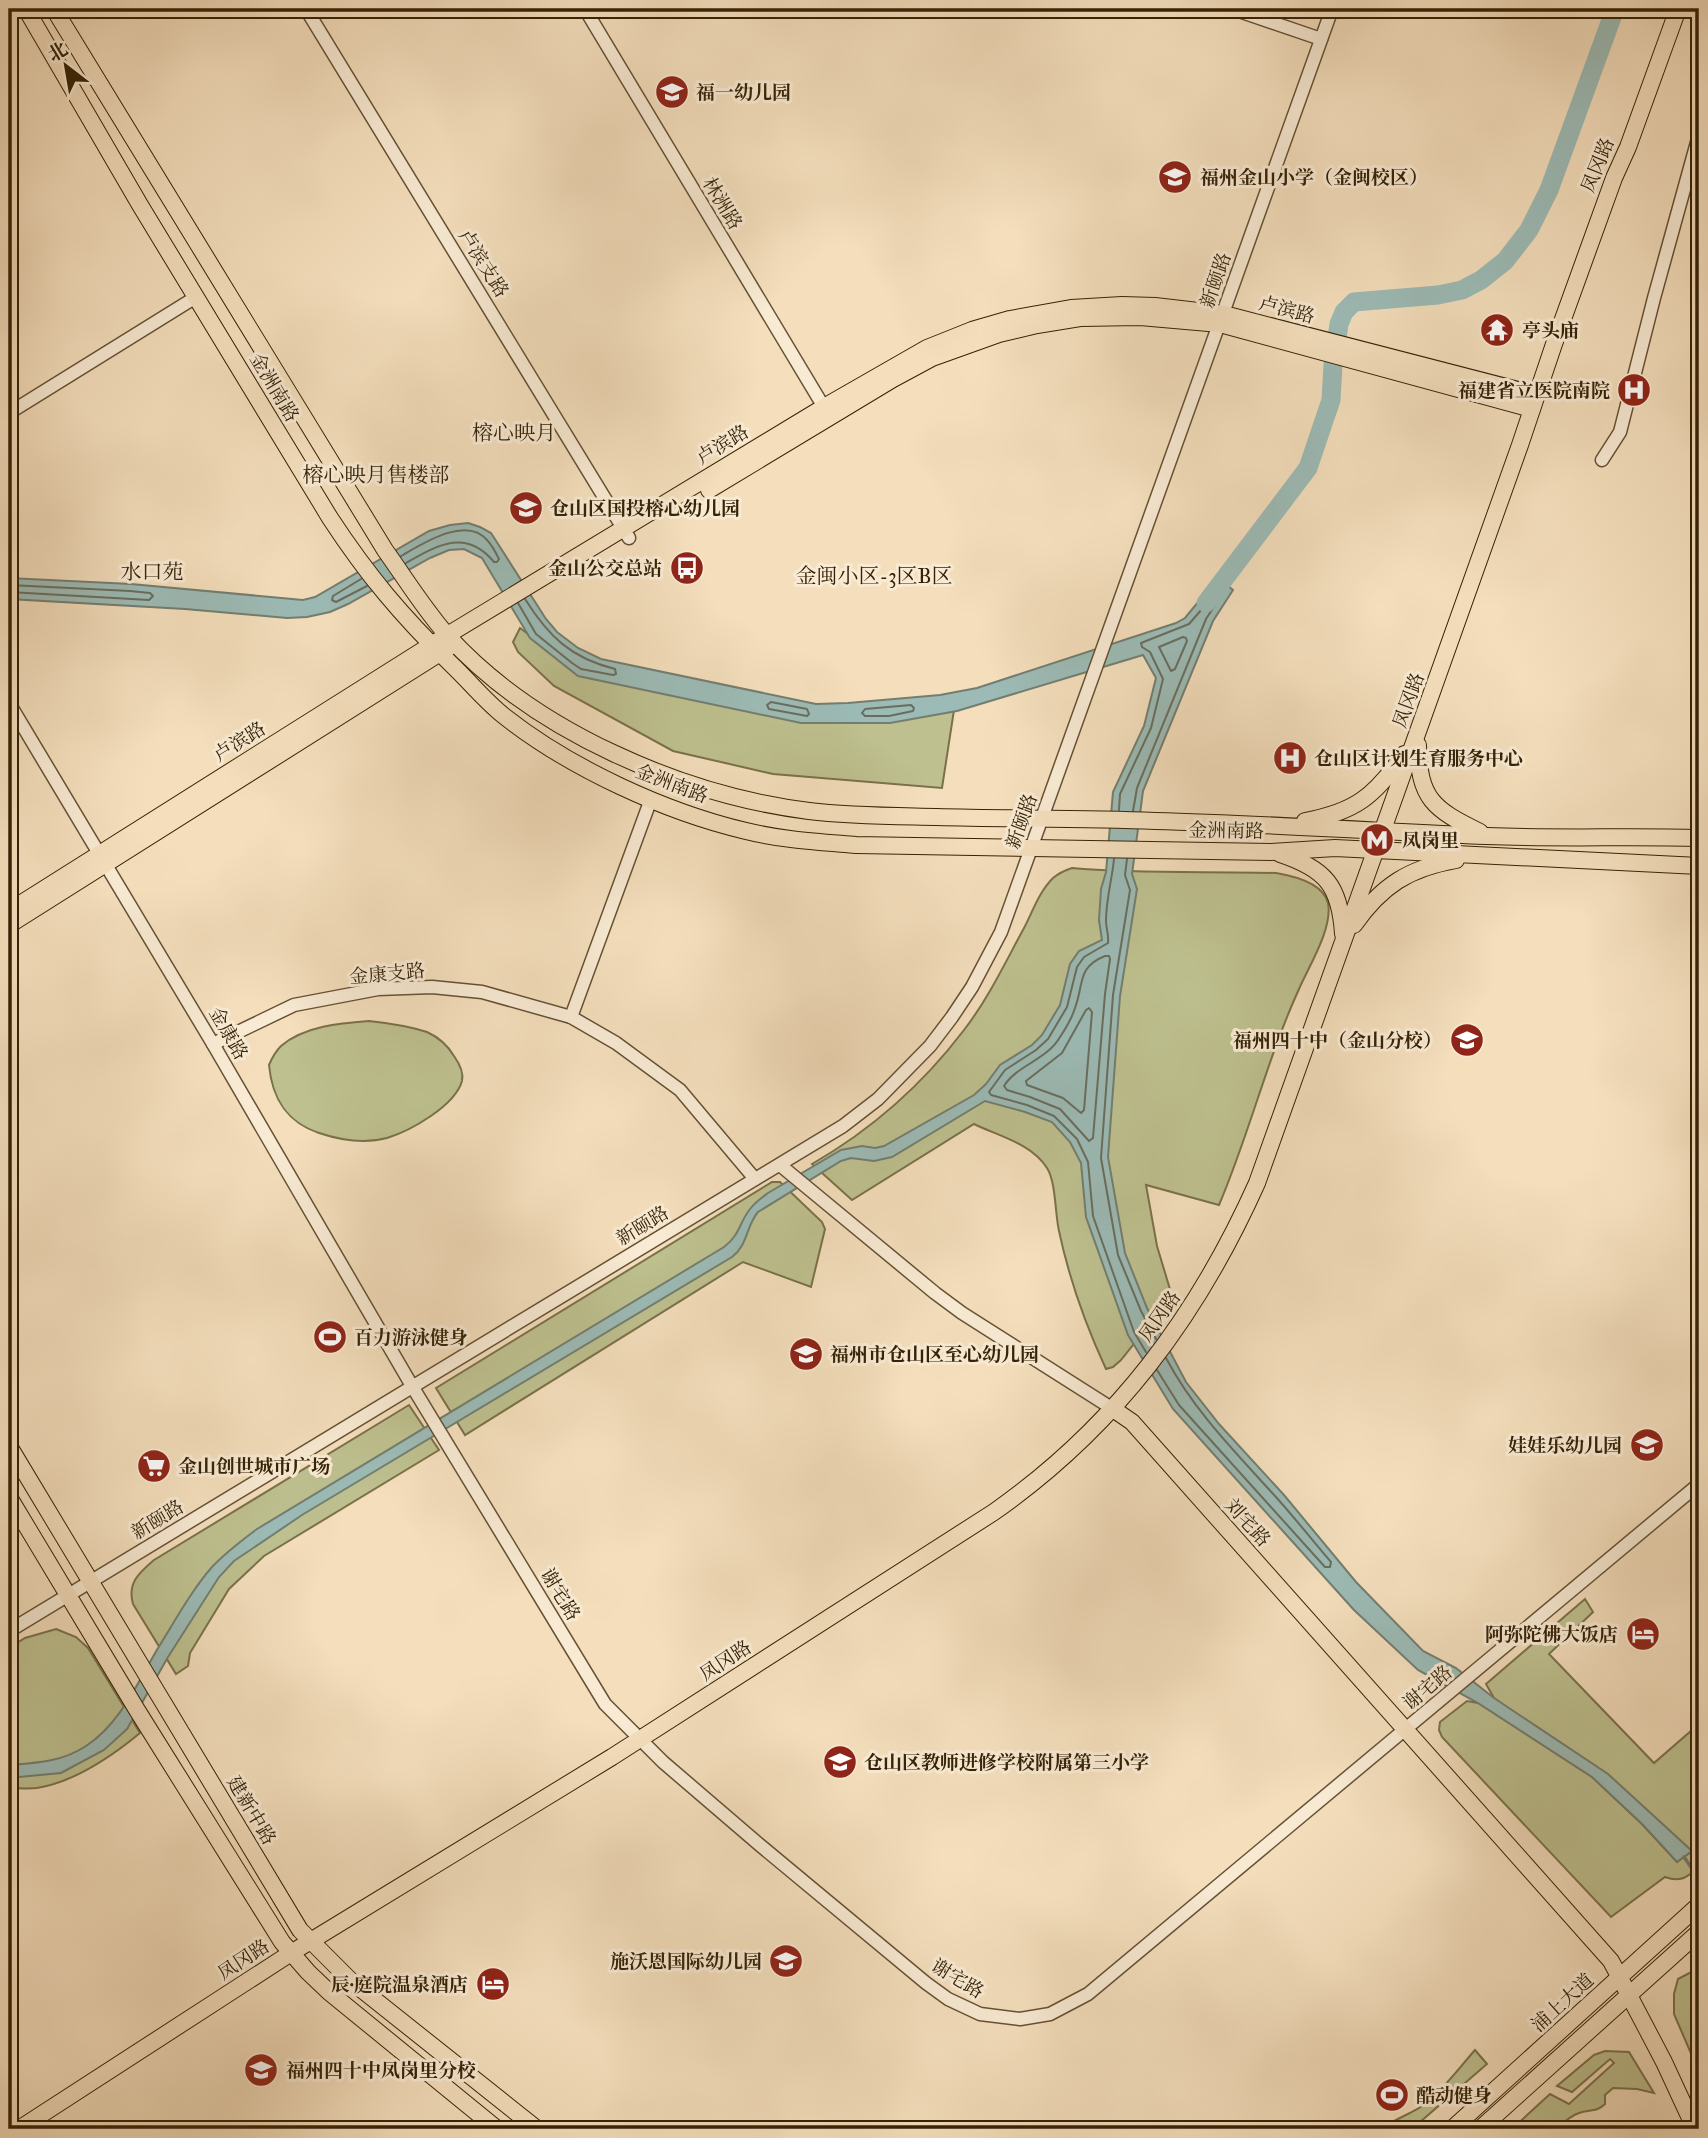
<svg xmlns="http://www.w3.org/2000/svg" width="1708" height="2138" viewBox="0 0 1708 2138" font-family="'IM FELL Great Primer','Noto Serif SC',serif">
<style>
.green{fill:#bec08f;stroke:#7a714a;stroke-width:2}
.water{fill:#9cbbb6;stroke:#737e70;stroke-width:2}
.lines{fill:none;stroke-linecap:round;stroke-linejoin:round}
.shore{stroke:#686e5e;stroke-width:2}
.stream{stroke:#737e70;stroke-width:3.5}
.river{stroke:#9cbbb6;stroke-width:19}
.minor-casing{stroke:#655134;stroke-width:15}
.major-casing{stroke:#352206;stroke-width:18}
.minor{stroke:#f8ead3;stroke-width:12}
.major{stroke:#f4debc;stroke-width:16}
.labels{text-anchor:middle;stroke-width:6;stroke-linejoin:round;paint-order:stroke}
.poi-label{font-size:19px;font-weight:bold;fill:#352206;stroke:#f8ead3;text-anchor:start}
.street-label{font-size:19px;fill:#352206;stroke:#f8ead3}
.neighbourhood-label{font-size:21px;fill:#352206;stroke:#f8ead3}
</style>
<rect width="100%" height="100%" fill="#f4debc"/>
<filter id="stains"><feTurbulence type="fractalNoise" baseFrequency=".00286" numOctaves="4"/><feColorMatrix values="0 0 0 0 .2 0 0 0 0 .09 0 0 0 0 .02 0 0 0 .5 -.17"/></filter>
<radialGradient id="worn" r=".72"><stop offset=".6" stop-color="#630" stop-opacity="0"/><stop offset="1" stop-color="#630" stop-opacity=".3"/></radialGradient>
<!-- green -->
<g class="green">
<polygon points="520,628 580,673 728,703 954,710 942,788 773,774 673,751 554,686 518,652 513,642"/>
<path d="M1072,868c68,6 136,3 204,5 18,3 47,10 52,30 5,25 -19,63 -29,86 -32,70 -50,146 -80,216l-73,-20 11,61 15,50 -51,64 -8,7 -7,2c-20,-43 -37,-91 -47,-138 -4,-17 -3,-49 -12,-63 -16,-25 -49,-32 -73,-44l-122,76 -40,-36c59,-34 111,-80 152,-134 24,-31 41,-67 60,-102 9,-17 15,-36 29,-50 6,-5 13,-8 19,-10z"/>
<path d="M369,1021c19,2 39,5 58,11 11,5 21,14 27,24 5,7 10,16 8,25 -7,25 -52,50 -75,57 -22,6 -47,2 -68,-5 -33,-11 -47,-35 -50,-68 3,-7 7,-14 12,-19 23,-20 60,-23 88,-25z"/>
<polygon points="772,1182 780,1182 822,1222 825,1229 811,1287 743,1262 465,1435 436,1388"/>
<path d="M409,1405l30,45 -175,106 -35,33 -39,64 -2,13 -12,8 -43,-70c-6,-21 6,-31 21,-44z"/>
<path d="M1585,1599l8,13 -44,42 105,109 45,-39v143c-12,10 -18,16 -34,10l-54,40 -169,-180 -3,-7 1,-8 27,-21 11,2 114,74 50,47 35,38 14,-10 -197,-154 -8,-14z"/>
<path d="M56,1629l20,8 12,11 52,85c-29,24 -66,49 -103,55 -9,1 -19,0 -28,0v-140l16,-10z"/>
<polygon points="1699,1968 1699,2072 1674,2014 1674,1994 1678,1979"/>
<path d="M1475,2050l12,14 -75,65h-30c13,-11 30,-15 43,-25 19,-15 34,-36 50,-54z"/>
<path d="M1605,2051l24,1 25,41 -17,-4 -24,-1 -8,7v9c-9,9 -16,5 -26,9 -9,3 -16,10 -23,16h-44l38,-35 19,10 45,-41 -4,-4 -38,33 -15,-6 37,-31z"/>
</g>
<!-- water -->
<path class="water" d="M468,523l12,4 11,6 55,86 11,13 21,16 23,11 215,45 32,-1 92,-8 37,-7 199,-65 9,-5 33,-40 15,12 -20,31 -70,170 -11,83 5,15 -17,107 -12,161 17,96 22,55 39,74 33,42 65,71 72,87 67,69 33,17 38,30 114,76 84,77 -15,11 -35,-38 -50,-47 -114,-74 -60,-33 -64,-60 -181,-201 -45,-74 -42,-118 -5,-54 -11,-21 -18,-20 -27,-10 -40,-11 -93,56 -18,4 -23,-3 -10,3 -83,51c-12,14 -10,33 -26,45l-430,258 -68,46 -15,16 -51,80 -41,72 -23,21 -43,23 -52,5v-13c27,-2 53,-3 77,-19 34,-22 52,-64 72,-98 17,-27 33,-57 54,-81 13,-14 29,-26 45,-38l467,-282c16,-12 15,-24 26,-38 5,-7 11,-11 18,-16l73,-43 21,-4 13,2 9,-2 90,-51 12,-11 14,-19 32,-20 10,-10 18,-30 10,-41 9,-13 23,-11 -3,-20 2,-31 5,-17 7,-80 31,-66 12,-48 -13,-23 -186,56 -67,12h-89l-223,-47 -48,-38 -48,-80 -18,-9 -15,1 -19,8 -82,46 -18,8 -23,5 -20,1 -102,-9 -176,-10v-21l122,6 172,16 12,-3 114,-66 21,-6z"/>
<g class="lines">
<!-- shore -->
<g class="shore">
<path d="M401,556c21,-12 65,-41 86,-16 5,5 9,13 12,19l-2,3h-3c-28,-34 -56,-17 -88,1"/>
<polyline points="361,579 333,596 332,600 336,602 367,586"/>
<polyline points="9,585 130,591 150,593 153,596 149,600 9,592"/>
<path d="M518,603l18,31 36,29 9,6 32,6 3,-1 -1,-5c-44,-11 -66,-32 -90,-70"/>
<polygon points="1183,637 1186,638 1187,641 1175,669 1171,671 1159,647"/>
<polygon points="771,702 807,709 809,714 807,716 769,709 767,705"/>
<polygon points="911,705 914,708 913,711 889,716 865,716 862,713 865,709"/>
<polyline points="1119,810 1120,794 1151,728 1163,679 1150,652 1142,647 1141,643 1189,624 1209,601 1213,600 1215,605 1206,619 1137,788 1133,811"/>
<path d="M1114,859c-2,21 -8,40 -8,62 0,7 3,14 2,22l-24,14 -7,10 -10,40 -19,32 -12,11 -31,20 -16,22 2,3 36,10 27,11 23,23 11,23 5,54 41,116 12,20"/>
<polyline points="1127,859 1125,875 1130,890 1113,995 1101,1158 1118,1255 1141,1311 1156,1339"/>
<path d="M1105,956h4l1,3 -5,35 -12,144 -4,3 -29,-32 -30,-12 -23,-7 -3,-4c13,-21 43,-26 56,-49 6,-9 12,-19 15,-29 9,-24 2,-41 30,-52z"/>
<polygon points="1089,1008 1092,1012 1084,1110 1081,1113 1063,1098 1027,1085 1026,1081 1062,1053 1086,1010"/>
<path d="M1157,1370l22,35 146,162h5l1,-5c-19,-22 -36,-44 -56,-66 -39,-43 -81,-85 -109,-138"/>
</g>
<!-- stream -->
<polyline class="stream" points="1684,1857 1691,1867"/>
<!-- river -->
<polyline class="river" points="1206,603 1308,468 1331,400 1333,365 1339,324 1344,312 1354,302 1438,295 1462,290 1481,280 1505,261 1529,230 1549,190 1615,9"/>
<!-- minor casing -->
<g class="minor-casing">
<g id="minor">
<polyline points="306,9 629,538"/>
<polyline points="585,9 828,414"/>
<polyline points="1233,9 1321,39"/>
<polyline points="9,413 196,297"/>
<polyline points="1602,460 1620,432 1654,298 1699,135"/>
<polyline points="9,703 213,1044 412,1386 605,1704 663,1762 761,1846 926,1983 948,1999 980,2014 1020,2019 1050,2014 1088,1994 1699,1484"/>
<polyline points="571,1017 651,799"/>
<polyline points="213,1044 294,1005 378,989 432,987 482,992 571,1017 616,1043 680,1090 755,1179"/>
<polyline points="780,1165 935,1293 962,1313 1113,1409"/>
<polyline points="9,1631 843,1126 878,1099 930,1046 952,1017 972,987 1001,932 1332,9"/>
</g>
</g>
<!-- major casing -->
<g class="major-casing">
<g id="major">
<path d="M26,9l114,196 190,313c38,58 72,98 121,146 18,17 34,37 53,52 66,52 161,96 242,115 36,9 74,11 110,14l415,7 64,-4 364,18"/>
<path d="M54,9l331,541c20,28 39,59 62,85 87,96 235,160 362,176 42,5 85,5 127,6 73,2 146,1 219,4 111,3 222,10 332,15 71,3 142,0 212,2"/>
<polyline points="709,490 893,379 932,358 999,334 1037,325 1080,318 1140,317 1220,324 1532,409"/>
<path d="M1418,745c1,54 15,64 62,87"/>
<path d="M1305,821c50,-9 70,-25 99,-67"/>
<path d="M1280,854c45,15 60,31 63,80"/>
<polyline points="9,911 431,645 824,407 927,348 972,330 1010,319 1071,308 1122,305 1155,306 1224,314 1537,395"/>
<polyline points="9,925 448,648"/>
<path d="M1354,925c27,-39 55,-57 102,-65"/>
<polyline points="1113,1409 1132,1422 1611,1961 1664,2062 1695,2129"/>
<polyline points="9,1446 300,1930 351,1981 537,2129"/>
<polyline points="9,1497 137,1710 282,1942 308,1972 329,1992 497,2129"/>
<path d="M19,2129l272,-176 321,-196 382,-245c121,-85 203,-195 263,-329l263,-738 34,-101 60,-166 14,-31 50,-138"/>
<polyline points="1452,2129 1699,1905"/>
<polyline points="1480,2129 1699,1932"/>
</g>
</g>
<!-- minor -->
<use href="#minor" class="minor"/>
<!-- major -->
<use href="#major" class="major"/>
</g>
<!-- icons -->
<defs>
<g id="school-disc" transform="scale(1.75)"><circle r="9.5" fill="#8f2418" stroke="#f8ead3"/><path d="M0-5L7-2L0 1L-7-2ZM-4 1L0 2.5L4 1V4Q0 6-4 4Z" fill="#fff"/></g>
<g id="temple-disc" transform="scale(1.75)"><circle r="9.5" fill="#8f2418" stroke="#f8ead3"/><path d="M0-6L5-2H3V0L6.5 2.5H4V6H1.5V3h-3V6H-4V2.5H-6.5L-3 0V-2H-5Z" fill="#fff"/></g>
<g id="hospital-disc" transform="scale(1.75)"><circle r="9.5" fill="#8f2418" stroke="#f8ead3"/><path d="M-5-5h3v3.5h4V-5h3V5h-3V1.5h-4V5h-3Z" fill="#fff"/></g>
<g id="bus-disc" transform="scale(1.75)"><circle r="9.5" fill="#8f2418" stroke="#f8ead3"/><path d="M-5-6H5V4H4V6H2V4H-2V6H-4V4H-5ZM-3.5-4V0h7V-4ZM-3.5 1.2v1.5H-2V1.2ZM2 1.2v1.5H3.5V1.2Z" fill="#fff"/></g>
<g id="metro-disc" transform="scale(1.75)"><circle r="9.5" fill="#8f2418" stroke="#f8ead3"/><path d="M-5.5 5V-5H-3L0 0L3-5H5.5V5H3V-.5L0 4L-3-.5V5Z" fill="#fff"/></g>
<g id="stadium-disc" transform="scale(1.75)"><circle r="9.5" fill="#8f2418" stroke="#f8ead3"/><path d="M0-5a6.5 5 0 1 0 0 10a6.5 5 0 1 0 0-10ZM-3.5-1.8h7v3.6h-7Z" fill="#fff"/></g>
<g id="supermarket-disc" transform="scale(1.75)"><circle r="9.5" fill="#8f2418" stroke="#f8ead3"/><path d="M-6-5.5h2.5l.6 2H6L4.5 2H-2.5L-4.4-4H-6ZM-1.5 3.2a1.3 1.3 0 1 0 .1 0ZM3 3.2a1.3 1.3 0 1 0 .1 0Z" fill="#fff"/></g>
<g id="hotel-disc" transform="scale(1.75)"><circle r="9.5" fill="#8f2418" stroke="#f8ead3"/><path d="M-6-4.5h1.5V1H6V5H4.5V3h-9V5H-6ZM-4 0a1.8 1.8 0 1 1 3.6 0ZM.5 0V-2.5h3Q6-2.5 6 0Z" fill="#fff"/></g>
</defs>
<g fill-rule="evenodd">
<use href="#school-disc" x="672" y="92"/>
<use href="#school-disc" x="1175" y="177"/>
<use href="#temple-disc" x="1497" y="330"/>
<use href="#hospital-disc" x="1634" y="390"/>
<use href="#school-disc" x="526" y="508"/>
<use href="#bus-disc" x="687" y="568"/>
<use href="#hospital-disc" x="1290" y="758"/>
<use href="#metro-disc" x="1377" y="840"/>
<use href="#school-disc" x="1467" y="1040"/>
<use href="#stadium-disc" x="330" y="1337"/>
<use href="#school-disc" x="806" y="1354"/>
<use href="#school-disc" x="1647" y="1445"/>
<use href="#supermarket-disc" x="154" y="1466"/>
<use href="#hotel-disc" x="1643" y="1634"/>
<use href="#school-disc" x="840" y="1762"/>
<use href="#school-disc" x="786" y="1961"/>
<use href="#hotel-disc" x="493" y="1984"/>
<use href="#school-disc" x="261" y="2070"/>
<use href="#stadium-disc" x="1392" y="2095"/>
</g>
<g class="labels">
<!-- poi labels -->
<g class="poi-label">
<text x="696" y="99">福一幼儿园</text>
<text x="1200" y="184">福州金山小学（金闽校区）</text>
<text x="1522" y="337">亭头庙</text>
<text x="1610" y="397" text-anchor="end">福建省立医院南院</text>
<text x="550" y="515">仓山区国投榕心幼儿园</text>
<text x="662" y="575" text-anchor="end">金山公交总站</text>
<text x="1314" y="765">仓山区计划生育服务中心</text>
<text x="1402" y="847">凤岗里</text>
<text x="1442" y="1047" text-anchor="end">福州四十中（金山分校）</text>
<text x="354" y="1344">百力游泳健身</text>
<text x="830" y="1361">福州市仓山区至心幼儿园</text>
<text x="1622" y="1452" text-anchor="end">娃娃乐幼儿园</text>
<text x="178" y="1473">金山创世城市广场</text>
<text x="1618" y="1641" text-anchor="end">阿弥陀佛大饭店</text>
<text x="864" y="1769">仓山区教师进修学校附属第三小学</text>
<text x="762" y="1968" text-anchor="end">施沃恩国际幼儿园</text>
<text x="468" y="1991" text-anchor="end">辰·庭院温泉酒店</text>
<text x="286" y="2077">福州四十中凤岗里分校</text>
<text x="1416" y="2102">酷动健身</text>
</g>
<!-- street labels -->
<g class="street-label">
<text transform="translate(1597 165) rotate(-68)" y="7">凤冈路</text>
<text transform="translate(723 203) rotate(59)" y="7">林洲路</text>
<text transform="translate(484 263) rotate(58)" y="7">卢滨支路</text>
<text transform="translate(1215 280) rotate(-71)" y="7">新颐路</text>
<text transform="translate(1287 309) rotate(15)" y="7">卢滨路</text>
<text transform="translate(275 387) rotate(59)" y="7">金洲南路</text>
<text transform="translate(722 444) rotate(-31)" y="7">卢滨路</text>
<text transform="translate(1408 700) rotate(-70)" y="7">凤冈路</text>
<text transform="translate(239 741) rotate(-32)" y="7">卢滨路</text>
<text transform="translate(672 783) rotate(21)" y="7">金洲南路</text>
<text transform="translate(1021 821) rotate(-70)" y="7">新颐路</text>
<text transform="translate(1226 830) rotate(1)" y="7">金洲南路</text>
<text transform="translate(387 973) rotate(-5)" y="7">金康支路</text>
<text transform="translate(229 1033) rotate(60)" y="7">金康路</text>
<text transform="translate(642 1225) rotate(-31)" y="7">新颐路</text>
<text transform="translate(1159 1316) rotate(-55)" y="7">凤冈路</text>
<text transform="translate(157 1519) rotate(-31)" y="7">新颐路</text>
<text transform="translate(1248 1522) rotate(48)" y="7">刘宅路</text>
<text transform="translate(561 1594) rotate(59)" y="7">谢宅路</text>
<text transform="translate(725 1660) rotate(-33)" y="7">凤冈路</text>
<text transform="translate(1427 1687) rotate(-40)" y="7">谢宅路</text>
<text transform="translate(252 1810) rotate(59)" y="7">建新中路</text>
<text transform="translate(243 1959) rotate(-33)" y="7">凤冈路</text>
<text transform="translate(958 1978) rotate(31)" y="7">谢宅路</text>
<text transform="translate(1562 2002) rotate(-42)" y="7">浦上大道</text>
</g>
<!-- neighbourhood labels -->
<g class="neighbourhood-label">
<text x="514" y="440">榕心映月</text>
<text x="376" y="482">榕心映月售楼部</text>
<text x="152" y="579">水口苑</text>
<text x="874" y="583">金闽小区-3区B区</text>
</g>
</g>
<!-- margin -->
<rect width="1708" height="2138" fill="none" stroke="#f4debc" stroke-width="35"/>
<rect x="10" y="10" width="1687" height="2117" fill="none" stroke="#352206" stroke-width="3.5"/>
<rect x="18" y="18" width="1673" height="2103" fill="none" stroke="#352206" stroke-width="2"/>
<!-- north arrow -->
<g transform="translate(66 66) rotate(329)" stroke="#f8ead3" stroke-width="5" paint-order="stroke">
<path d="M0-5L12 26L0 18L-12 26Z" fill="#352206"/>
<text y="-10" font-size="19" font-weight="bold" text-anchor="middle" fill="#352206">北</text>
</g>
<rect width="100%" height="100%" filter="url(#stains)"/>
<rect width="100%" height="100%" fill="url(#worn)"/>
</svg>
